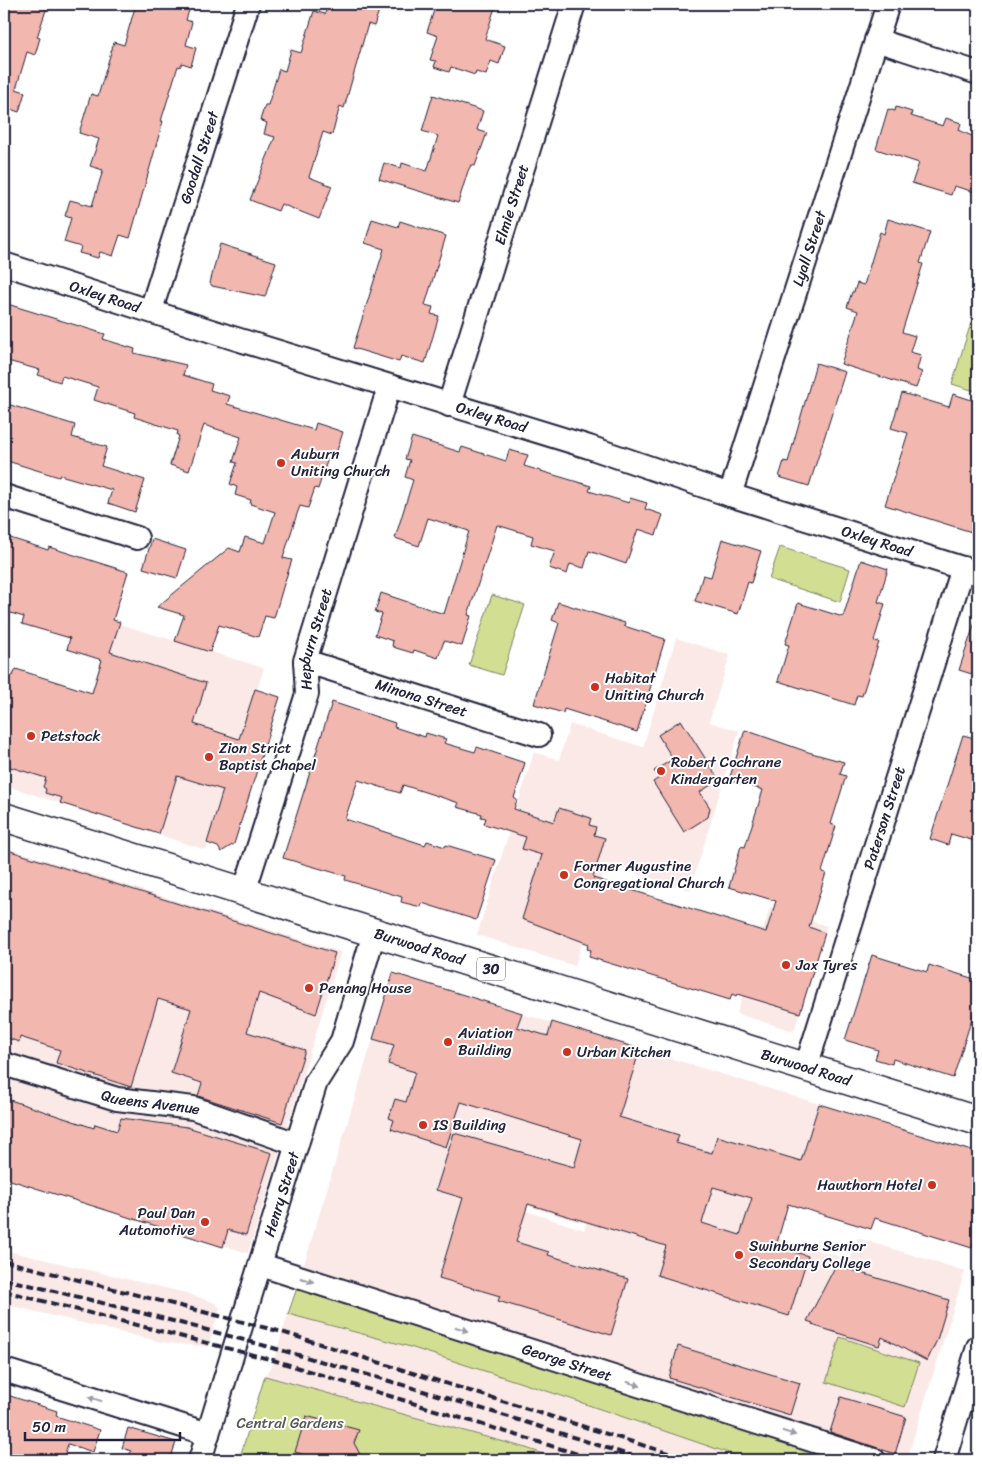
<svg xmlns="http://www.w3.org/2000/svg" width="982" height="1464" viewBox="0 0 982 1464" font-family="Sriracha,sans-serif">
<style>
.built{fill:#fbe9e7}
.green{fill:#d2df92;stroke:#7a8066}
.building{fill:#f2b7af;stroke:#22223b;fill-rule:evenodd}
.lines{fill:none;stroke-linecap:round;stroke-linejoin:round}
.minor-casing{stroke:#22223b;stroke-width:26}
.major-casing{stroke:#22223b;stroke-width:31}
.minor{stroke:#fff;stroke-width:22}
.major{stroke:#fff;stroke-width:28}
.rail{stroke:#22223b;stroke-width:4;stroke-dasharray:8 4;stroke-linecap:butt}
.oneway{fill:#9c9ca7}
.poi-dot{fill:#c8321e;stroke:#fff;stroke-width:2}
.labels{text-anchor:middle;stroke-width:4;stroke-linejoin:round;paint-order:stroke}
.shield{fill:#fff;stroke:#646476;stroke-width:1}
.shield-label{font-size:14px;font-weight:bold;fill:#22223b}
.street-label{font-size:15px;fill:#22223b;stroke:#fff}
.poi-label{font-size:15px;fill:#22223b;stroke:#fff;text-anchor:start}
.park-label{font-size:15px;fill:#575b55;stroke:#fff}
</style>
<rect width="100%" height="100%" fill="#fff"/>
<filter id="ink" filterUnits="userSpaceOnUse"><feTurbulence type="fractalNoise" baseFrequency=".02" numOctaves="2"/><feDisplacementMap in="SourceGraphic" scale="10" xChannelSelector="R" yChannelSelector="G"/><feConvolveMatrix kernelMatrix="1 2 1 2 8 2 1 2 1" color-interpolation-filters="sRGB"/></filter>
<g filter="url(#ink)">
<!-- built -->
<g class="built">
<polygon points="113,622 264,668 206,850 4,785 4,668 90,694"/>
<polygon points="676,638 730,655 709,722 739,731 690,890 606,864 575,966 477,935 534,752 559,760 570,724 643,747"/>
<polygon points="4,847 341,952 248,1253 10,1178 4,1180"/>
<polygon points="770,907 827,926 794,1031 737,1014"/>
<polygon points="393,973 522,1013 522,1014 636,1047 582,1223 528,1206 526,1211 584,1230 640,1049 819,1104 778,1238 850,1260 857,1238 965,1271 907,1459 302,1271"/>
<polygon points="4,1250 186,1293 215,1303 220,1308 208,1347 161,1342 4,1304"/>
<polygon points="288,1314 407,1346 558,1395 749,1460 561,1460 526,1448 265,1376 272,1366"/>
<polygon points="978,1431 978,1460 969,1460"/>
</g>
<!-- green -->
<g class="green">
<polygon points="974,313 978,314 978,392 952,384"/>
<polygon points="780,547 850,569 840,602 769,579"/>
<polygon points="492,595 525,605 502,675 469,665"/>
<polygon points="299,1282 856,1460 749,1460 559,1395 407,1346 288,1314"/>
<polygon points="840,1337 919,1363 905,1407 826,1382"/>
<polygon points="265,1376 526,1448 561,1460 239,1460"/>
</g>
<!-- building -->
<g class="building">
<polygon points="4,4 48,4 37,37 40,38 35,55 27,52 16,89 25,92 19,112 10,109 8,115 4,114"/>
<polygon points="136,4 191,4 186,20 192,22 186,45 196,48 191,66 182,63 180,67 178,66 161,121 163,121 130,238 120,235 113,256 100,252 98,258 79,253 81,247 64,242 71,218 65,216 70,200 92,206 103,170 90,166 99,139 79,133 91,94 98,96 114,42 124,45"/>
<polygon points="328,4 381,4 374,26 368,24 344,108 340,106 332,135 323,132 309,177 332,186 319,219 281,204 278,211 250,200 275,137 264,134 267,123 260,120 265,105 268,105 279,69 285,71 291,50 301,53 314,11 325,14"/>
<polygon points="436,4 496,4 485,39 505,46 499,64 491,61 486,75 476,72 475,75 451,67 449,72 434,67 436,61 430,60 438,36 427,32"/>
<polygon points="433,95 483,111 477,130 487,133 475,166 471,165 468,171 458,203 379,179 384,163 401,168 402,163 427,171 438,136 422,131"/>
<polygon points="896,107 912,112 911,116 943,126 946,118 961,123 959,130 978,139 978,193 954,186 951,195 912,183 919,163 876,149 888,109 895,111"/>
<polygon points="372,219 398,227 400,221 446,236 425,305 433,307 431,314 439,316 425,363 401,356 399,362 353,348 384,249 365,243"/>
<polygon points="888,219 930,232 920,263 923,264 902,332 915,336 910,352 921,355 917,370 922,372 916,388 841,364 858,311 847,307 852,292 854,292 857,283 864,285 880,232 884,234"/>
<polygon points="220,244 276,262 265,297 212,286 210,283"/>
<polygon points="4,303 105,334 103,339 135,349 134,353 186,365 183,375 212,384 210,390 230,396 227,404 314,430 316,423 343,432 334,460 328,458 318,489 315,488 308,508 300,506 297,514 283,558 292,560 284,584 274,618 265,616 258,637 219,625 210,652 175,641 184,615 157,607 229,548 240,552 245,537 265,543 275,512 250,504 251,500 235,495 237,487 230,484 237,463 233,462 241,437 204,425 189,471 170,465 179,436 177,435 178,431 134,417 135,413 94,400 98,387 62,376 60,382 38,375 40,370 4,360"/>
<polygon points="816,363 845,372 809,486 779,477 784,461 788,462"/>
<polygon points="902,393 949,407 953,394 978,402 978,534 885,505 908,433 891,428"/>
<polygon points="4,403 75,425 72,437 107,447 101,466 145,480 135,512 108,503 112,490 60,475 59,477 4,460"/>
<polygon points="412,437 460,452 462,447 506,461 509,450 528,455 524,466 591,486 589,491 629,503 630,498 647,503 645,509 663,515 656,535 638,529 626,564 589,551 584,568 570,564 567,574 549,568 555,551 531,544 533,536 497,525 468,615 471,616 462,646 444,641 438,658 414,650 413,653 396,648 392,646 393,641 375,635 382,614 375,612 381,593 444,614 469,531 428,518 419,546 395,538 413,480 405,477 410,460 405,459"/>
<polygon points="4,536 48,550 49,547 128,572 113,620 120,622 110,652 206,683 194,724 239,739 255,689 280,697 234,844 221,852 218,847 207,843 223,790 177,776 159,834 60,803 62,798 45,793 46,789 43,787 46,778 4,765 4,673 13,676 16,669 92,693 102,660 67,649 70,638 22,624 24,617 4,611"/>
<polygon points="152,539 186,550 177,578 143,568"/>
<polygon points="722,539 761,551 751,583 748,582 738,614 695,601 703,575 711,577"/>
<polygon points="861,560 888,569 878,602 885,604 874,641 879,642 862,696 857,695 854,705 778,681 789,645 785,644 798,603 843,617"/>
<polygon points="558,602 625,623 624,626 665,639 637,732 564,709 563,713 534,704 559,623 552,620"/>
<polygon points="975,622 978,622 978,676 959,670"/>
<polygon points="332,702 395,723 394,727 425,737 426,733 446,739 444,743 475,752 477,747 525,763 514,798 517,800 514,809 554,822 559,808 591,818 589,825 596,827 594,835 605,838 593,878 766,932 776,901 729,887 741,846 745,847 763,790 729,780 745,730 808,752 844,762 840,774 846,776 831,824 836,826 822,872 826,873 809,927 825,933 800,1013 737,994 736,996 732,994 730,1000 589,957 591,950 587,949 589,944 522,919 542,855 522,849 526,837 484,824 486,818 481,817 482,814 457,807 459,803 403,785 400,793 358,780 345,819 425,845 427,841 445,847 446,845 496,860 476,920 422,903 421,907 401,902 402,897 345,880 346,876 283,858"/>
<polygon points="681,720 719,780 700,792 710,808 708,817 684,832 653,782 659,778 654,771 673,759 658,735"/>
<polygon points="963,735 978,739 978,842 951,834 948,845 930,839"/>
<polygon points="4,849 335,953 316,1014 259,993 247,1032 305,1050 282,1123 198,1096 202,1083 171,1073 191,1009 158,999 131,1087 56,1063 60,1050 20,1037 19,1042 4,1037"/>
<polygon points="872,955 927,972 929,965 978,980 978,999 953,1078 893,1059 892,1064 875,1059 878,1050 845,1040"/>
<path d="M393,973l129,40 -5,14 31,9 4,-14 88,27 -21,68 60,18 -3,8 36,10 5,-17 84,25 18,-57 159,49v75l-6,20 -97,-30 -4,11 -83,-25 -12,42 32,10 -19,60 -132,-41 9,-29 -138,-42 -12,38 33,10 -1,3 80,24 -17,56 -113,-34 2,-5 -61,-18 24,-80 -27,-8 18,-57 120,34 8,-28 -121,-37 -15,45 -55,-18 3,-9 -5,-2 6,-19 11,3 9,-30 -27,-8 6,-19 -21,-6zM713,1187l39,11 -12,37 -38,-12z"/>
<polygon points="4,1098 94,1128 95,1124 117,1131 121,1118 187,1127 272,1153 246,1235 228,1230 223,1247 4,1178"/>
<polygon points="837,1263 848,1269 949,1300 937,1340 927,1361 882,1337 879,1346 812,1325 813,1323 807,1321"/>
<polygon points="678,1346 800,1383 790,1415 669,1378"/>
<polygon points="4,1394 57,1411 56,1416 100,1430 93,1452 68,1444 63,1460 18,1460 4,1456"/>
<polygon points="841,1397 906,1417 895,1454 830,1432"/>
<polygon points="306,1416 359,1430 354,1443 363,1460 322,1460 295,1452"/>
<polygon points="128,1428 176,1442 170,1460 128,1460 131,1451 122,1448"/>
</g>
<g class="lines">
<!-- minor casing -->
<g class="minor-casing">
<g id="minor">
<polyline points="876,40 978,73"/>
<path id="s1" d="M4,264l226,73 359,110 141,48 248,78"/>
<path id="s2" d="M151,310l97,-306"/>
<path id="s3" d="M449,405l125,-401"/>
<path id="s4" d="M730,495l158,-491"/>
<polyline points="4,496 137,538"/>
<path id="s5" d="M305,661l234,74"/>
<path id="s6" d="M244,892l63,-198 -2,-33 84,-274"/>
<path id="s7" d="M4,1064l113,35 76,9 104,36"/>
<path id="s8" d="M806,1067l157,-499"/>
<path id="s9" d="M261,1265l613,195"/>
<polyline points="4,1370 208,1434"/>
<path id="s10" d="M200,1460l116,-378 26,-41 32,-108"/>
<polyline points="944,1460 978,1347"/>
</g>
</g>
<!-- major casing -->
<g class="major-casing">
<g id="major">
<path id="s11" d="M4,817l974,304"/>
</g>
</g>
<!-- minor -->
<use href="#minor" class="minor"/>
<!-- major -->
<use href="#major" class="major"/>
<!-- rail -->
<g class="rail">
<polyline points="4,1261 282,1332 690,1460"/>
<path d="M4,1279c216,51 429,112 640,181"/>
<polyline points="4,1291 273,1360 597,1460"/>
</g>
</g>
<!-- one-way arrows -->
<defs><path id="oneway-solid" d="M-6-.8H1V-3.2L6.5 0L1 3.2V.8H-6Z" transform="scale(1.25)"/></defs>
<g class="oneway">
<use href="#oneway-solid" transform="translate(307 1280) rotate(18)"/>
<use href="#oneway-solid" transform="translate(462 1329) rotate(18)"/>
<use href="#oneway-solid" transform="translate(634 1384) rotate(18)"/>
<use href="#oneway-solid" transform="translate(95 1399) rotate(-163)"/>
<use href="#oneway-solid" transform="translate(789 1433) rotate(18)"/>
</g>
</g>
<!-- markers -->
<g class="poi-dot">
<circle cx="281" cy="463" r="5"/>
<circle cx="595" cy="687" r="5"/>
<circle cx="31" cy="736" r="5"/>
<circle cx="209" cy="757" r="5"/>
<circle cx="661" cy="771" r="5"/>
<circle cx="564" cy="875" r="5"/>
<circle cx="786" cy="965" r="5"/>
<circle cx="309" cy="988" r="5"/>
<circle cx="448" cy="1042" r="5"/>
<circle cx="567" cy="1052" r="5"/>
<circle cx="423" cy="1125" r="5"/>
<circle cx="932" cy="1185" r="5"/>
<circle cx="205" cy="1222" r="5"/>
<circle cx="739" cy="1255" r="5"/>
</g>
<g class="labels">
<!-- shield labels -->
<rect class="shield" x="477" y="957.5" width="28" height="23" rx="4"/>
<g class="shield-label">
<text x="491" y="974">30</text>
</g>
<!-- street labels -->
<g class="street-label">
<text dy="5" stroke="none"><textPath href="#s2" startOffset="160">Goodall Street</textPath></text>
<text dy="5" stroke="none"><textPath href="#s3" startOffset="210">Elmie Street</textPath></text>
<text dy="5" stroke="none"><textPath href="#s4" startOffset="259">Lyall Street</textPath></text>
<text dy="5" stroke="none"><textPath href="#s1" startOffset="106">Oxley Road</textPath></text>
<text dy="5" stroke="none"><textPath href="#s1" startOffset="511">Oxley Road</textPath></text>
<text dy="5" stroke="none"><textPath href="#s1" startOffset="916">Oxley Road</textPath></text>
<text dy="5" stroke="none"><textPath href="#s6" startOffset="264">Hepburn Street</textPath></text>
<text dy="5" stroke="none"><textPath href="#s5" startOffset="122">Minona Street</textPath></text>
<text dy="5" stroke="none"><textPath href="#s8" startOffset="261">Paterson Street</textPath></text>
<text dy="5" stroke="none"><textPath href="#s11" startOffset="435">Burwood Road</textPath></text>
<text dy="5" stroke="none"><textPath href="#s11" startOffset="840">Burwood Road</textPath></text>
<text dy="5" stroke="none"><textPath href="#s7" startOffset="152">Queens Avenue</textPath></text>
<text dy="5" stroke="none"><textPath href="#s10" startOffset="278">Henry Street</textPath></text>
<text dy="5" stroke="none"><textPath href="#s9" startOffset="321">George Street</textPath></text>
</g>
<!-- poi labels -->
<g class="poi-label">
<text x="291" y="459">Auburn<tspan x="291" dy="17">Uniting Church</tspan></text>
<text x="605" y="683">Habitat<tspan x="605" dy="17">Uniting Church</tspan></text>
<text x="41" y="741">Petstock</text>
<text x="219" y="753">Zion Strict<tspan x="219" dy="17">Baptist Chapel</tspan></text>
<text x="671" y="767">Robert Cochrane<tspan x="671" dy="17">Kindergarten</tspan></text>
<text x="574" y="871">Former Augustine<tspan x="574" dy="17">Congregational Church</tspan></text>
<text x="796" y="970">Jax Tyres</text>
<text x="319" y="993">Penang House</text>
<text x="458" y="1038">Aviation<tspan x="458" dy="17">Building</tspan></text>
<text x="577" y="1057">Urban Kitchen</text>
<text x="433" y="1130">IS Building</text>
<text x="922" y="1190" text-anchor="end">Hawthorn Hotel</text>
<text x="195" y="1218" text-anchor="end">Paul Dan<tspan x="195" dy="17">Automotive</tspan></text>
<text x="749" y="1251">Swinburne Senior<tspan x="749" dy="17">Secondary College</tspan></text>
</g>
<!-- park labels -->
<g class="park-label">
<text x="290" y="1428">Central Gardens</text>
</g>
</g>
<!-- margin -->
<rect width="982" height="1464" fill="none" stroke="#fff" stroke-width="20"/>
<rect x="10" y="10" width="962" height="1444" fill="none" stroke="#22223b" stroke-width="2" filter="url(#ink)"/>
<!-- scale -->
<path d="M25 1432v8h155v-8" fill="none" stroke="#22223b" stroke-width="2.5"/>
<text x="32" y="1432" font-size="15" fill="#22223b" stroke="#ffffff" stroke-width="4" paint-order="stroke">50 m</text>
</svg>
